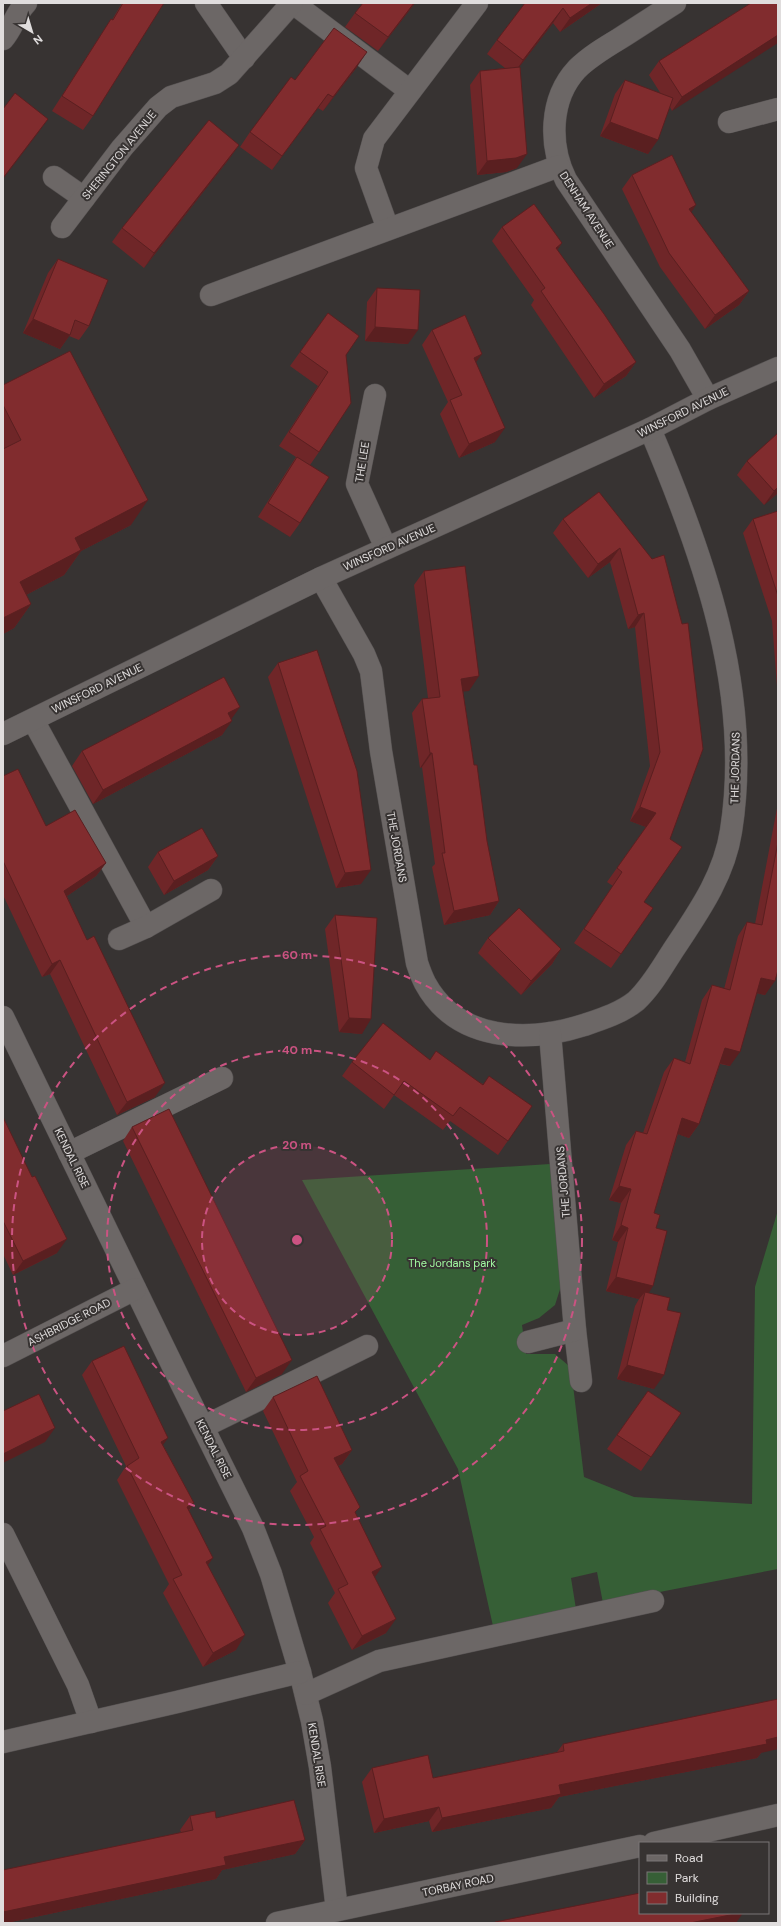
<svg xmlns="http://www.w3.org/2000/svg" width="781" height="1926" viewBox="0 0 781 1926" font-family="'DM Sans',sans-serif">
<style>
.green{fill:#365f36}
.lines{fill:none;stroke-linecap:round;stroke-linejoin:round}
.minor-casing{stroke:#555151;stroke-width:23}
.minor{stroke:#6c6766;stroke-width:22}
.wall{fill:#6f2628}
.shaded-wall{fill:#5a1f20}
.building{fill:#812c2e;stroke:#5a1f20}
.ring{fill:none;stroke:#cb5382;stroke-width:2;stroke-dasharray:7 5}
.labels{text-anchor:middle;stroke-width:4;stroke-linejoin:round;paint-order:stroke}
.street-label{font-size:11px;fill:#e0dddd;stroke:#373332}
.park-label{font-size:11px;fill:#a2fba2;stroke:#373332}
.centre{fill:#cb5382;stroke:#373332;stroke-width:2}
.ring-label{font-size:12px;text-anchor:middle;font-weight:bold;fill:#cb5382;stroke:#373332;stroke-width:4;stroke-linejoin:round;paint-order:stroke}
</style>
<rect width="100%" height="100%" fill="#373332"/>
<!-- green -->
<polygon class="green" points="550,1164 562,1283 555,1305 539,1318 522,1325 526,1354 555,1354 569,1366 573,1385 584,1477 634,1497 752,1504 755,1287 778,1210 778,1569 603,1603 597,1572 571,1578 576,1609 493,1626 458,1469 302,1180"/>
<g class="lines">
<!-- minor casing -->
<g class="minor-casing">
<g id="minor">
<polyline points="206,3 244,58"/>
<polyline points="293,3 410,91"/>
<path d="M675,3c-19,12 -37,24 -56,36 -15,9 -30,18 -42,30 -28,30 -28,77 -11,111l114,170 28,49"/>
<path d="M3,39c10,-11 12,-25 23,-36"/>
<polyline points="729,122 778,109"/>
<polyline points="54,177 84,198"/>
<polyline points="62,227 122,148 158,107 171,97 215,83 229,74 292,3"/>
<polyline points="388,229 366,168 374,139 477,3"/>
<polyline points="211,295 559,166"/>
<polyline points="375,395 357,484 386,548"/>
<path d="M321,578l43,76 7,17 10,80 36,212c2,6 5,14 8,20 32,59 103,60 159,42 18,-6 37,-12 52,-24 15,-14 25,-32 36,-49 25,-38 52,-75 59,-121 22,-139 -28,-277 -81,-402"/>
<polyline points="33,720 146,927"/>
<polyline points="3,734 321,578 650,429 708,399 778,368"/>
<polyline points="119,939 146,927 211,890"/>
<polyline points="3,1017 182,1385 253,1528 271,1574 300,1672 312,1721 320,1767 337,1910"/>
<polyline points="69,1153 222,1078"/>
<polyline points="575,1330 581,1381"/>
<polyline points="528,1342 575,1330 550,1033"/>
<polyline points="3,1356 135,1289"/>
<polyline points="203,1427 367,1346"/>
<polyline points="3,1534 78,1685 91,1722"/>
<polyline points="306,1694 379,1661 653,1601"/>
<polyline points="3,1742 177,1702 300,1672"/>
<polyline points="654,1843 778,1815"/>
<polyline points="277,1923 640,1846"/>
</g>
</g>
<!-- minor -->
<use href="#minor" class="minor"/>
</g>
<!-- wall -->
<g class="wall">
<polygon points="122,3 164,3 93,116 83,130 52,111 102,33 111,19 112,20"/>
<polygon points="415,3 378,51 345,27 355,13"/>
<polygon points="525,3 602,3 560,32 553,23 519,67 517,168 506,172 477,175 470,85 480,71 505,68 487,54 497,40"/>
<polygon points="751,3 672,111 670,107 648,154 600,136 615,94 625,80 661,94 649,75 659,61"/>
<polygon points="357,67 323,111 318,108 272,170 240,147 250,132 295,80"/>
<polygon points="239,145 229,159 144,268 112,242 122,228"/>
<polygon points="632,175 691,212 749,291 739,305 705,329 660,267 622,189"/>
<polygon points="502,227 562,243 557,250 636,362 626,376 594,398 531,305 534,300 492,241"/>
<polygon points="58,259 89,326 79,340 69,336 60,349 23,333 48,273"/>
<polygon points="377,288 408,344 365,341 367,302"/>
<polygon points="328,313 346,355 319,452 310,465 300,523 290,537 258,517 287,471 296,457 279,446 318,386 290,366"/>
<polygon points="432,330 476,363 495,442 459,458 440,414 448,402 422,345"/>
<polygon points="3,385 131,525 81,551 64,575 26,595 31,604 14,628 3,634"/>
<polygon points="778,433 778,493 764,505 737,475 747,461"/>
<polygon points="599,492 682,624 644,902 653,908 611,968 574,943 613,886 607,882 646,827 630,821 650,766 635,627 628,629 610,562 588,578 553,533 563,519"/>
<polygon points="778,511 778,699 772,621 743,533 753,519"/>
<polygon points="424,571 469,691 463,691 474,765 487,841 499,901 490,915 444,925 432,867 435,864 422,767 420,768 412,713 422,699 428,698 414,585"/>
<polygon points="278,663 361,884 336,888 268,677"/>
<polygon points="231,719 222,735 93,804 72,766 82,751"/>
<polygon points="3,776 46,826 106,863 96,876 67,896 155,1097 117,1115 50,974 42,977 3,895"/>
<polygon points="778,803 778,970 765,995 756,993 730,1066 720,1064 699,1124 689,1138 678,1134 654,1213 656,1228 649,1293 667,1310 654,1389 617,1379 635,1306 639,1299 606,1291 618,1242 612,1240 621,1203 609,1200 626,1145 636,1131 643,1133 664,1072 674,1058 685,1062 702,1000 712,985 724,989 738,936 747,922 755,924"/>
<polygon points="158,852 218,856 208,870 164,895 148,867"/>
<polygon points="335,915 362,1034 339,1032 325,929"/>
<polygon points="488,938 561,949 552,964 521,995 478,953"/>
<polygon points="430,1060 532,1106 498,1155 450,1121 443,1130 394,1095 384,1109 342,1076 352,1062"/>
<polygon points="3,1117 57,1253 13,1275 3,1254"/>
<polygon points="132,1127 282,1374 246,1392 123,1141"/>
<polygon points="92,1361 163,1445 194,1503 189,1511 208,1566 236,1650 203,1667 163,1593 169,1584 117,1480 126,1466 82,1375"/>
<polygon points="648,1391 681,1413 641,1471 607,1449"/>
<polygon points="273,1397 352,1450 342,1464 338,1466 355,1513 375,1577 386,1633 352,1650 328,1603 335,1593 310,1543 314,1537 290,1491 297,1482 263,1411"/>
<polygon points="563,1744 761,1753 757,1758 559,1797 551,1808 432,1832 429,1821 374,1833 362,1782 372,1768 433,1778 557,1752"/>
<polygon points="190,1816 216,1818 305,1840 295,1854 222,1870 216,1879 6,1923 3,1923 181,1832 180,1830"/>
</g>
<!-- shaded-wall -->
<g class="shaded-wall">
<polygon points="414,3 415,3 378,51 388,37"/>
<polygon points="592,3 602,3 560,32 570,18"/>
<polygon points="563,8 553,23 513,75 523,60"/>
<polygon points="778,35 778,43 672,111 682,97"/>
<polygon points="367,52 357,67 323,111 333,97"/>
<polygon points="328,94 318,108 272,170 282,156"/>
<polygon points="48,119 38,133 3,179 3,178"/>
<polygon points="610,122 658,140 648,154 600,136"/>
<polygon points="239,145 229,159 144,268 154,253"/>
<polygon points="527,154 517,168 506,172 477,175 487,161"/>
<polygon points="696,205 687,219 689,209"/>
<polygon points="562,243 552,258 556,248"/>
<polygon points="749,291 739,305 705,329 715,315"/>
<polygon points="33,319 70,335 60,349 23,333"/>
<polygon points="375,327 418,330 408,344 365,341"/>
<polygon points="482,354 472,368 474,358"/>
<polygon points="636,362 626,376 594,398 604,384"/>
<polygon points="505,428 495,442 459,458 469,444"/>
<polygon points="778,487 778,493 764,505 774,491"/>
<polygon points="148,500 131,525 81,551 64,575 3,607 20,582 75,538"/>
<polygon points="620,548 610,562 588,578 598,564"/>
<polygon points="31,604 14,628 3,634 3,618"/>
<polygon points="644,613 635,627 628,629 638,615"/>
<polygon points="479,676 469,691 451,693 461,679"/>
<polygon points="240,707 230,721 228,713"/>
<polygon points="232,721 222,735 93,804 103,790"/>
<polygon points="430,753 432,753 422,767 420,768"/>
<polygon points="640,807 656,813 646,827 630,821"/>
<polygon points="218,856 208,870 164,895 174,881"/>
<polygon points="106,863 96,876 54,905 64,891"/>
<polygon points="371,870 361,884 336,888 345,873"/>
<polygon points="499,901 490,915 444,925 454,911"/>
<polygon points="561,949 552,964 521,995 531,981"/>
<polygon points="60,960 50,974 42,977 52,964"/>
<polygon points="761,978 775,981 765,995 751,992"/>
<polygon points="349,1018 371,1019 362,1034 339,1032"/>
<polygon points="725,1048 740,1052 730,1066 715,1062"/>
<polygon points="165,1083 155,1097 117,1115 127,1102"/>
<polygon points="682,1118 699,1124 689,1138 672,1132"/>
<polygon points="619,1186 631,1189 621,1203 609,1200"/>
<polygon points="621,1225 628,1228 618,1242 612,1240"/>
<polygon points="67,1239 57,1253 13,1275 23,1261"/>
<polygon points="616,1277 653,1286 644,1301 645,1292 639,1299 606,1291"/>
<polygon points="292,1360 282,1374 246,1392 256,1378"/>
<polygon points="627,1365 664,1375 654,1389 617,1379"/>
<polygon points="55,1428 45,1442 3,1463 3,1454"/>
<polygon points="168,1438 158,1452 161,1442"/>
<polygon points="352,1450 342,1464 324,1472 334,1458"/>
<polygon points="194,1503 184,1517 187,1507"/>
<polygon points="213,1558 203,1572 206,1562"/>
<polygon points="382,1567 372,1581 372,1572"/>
<polygon points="396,1619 386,1633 352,1650 362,1636"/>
<polygon points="245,1635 236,1650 203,1667 213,1653"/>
<polygon points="778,1737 778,1749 761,1753 757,1758 559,1797 551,1808 432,1832 442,1818 559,1785"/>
<polygon points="439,1807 429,1821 374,1833 384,1819"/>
<polygon points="305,1840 295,1854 222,1870 216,1879 6,1923 3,1923 3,1912 224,1857"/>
<polygon points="740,1913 743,1913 736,1923 690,1923"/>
</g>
<!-- building -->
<g class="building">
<polygon points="123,3 164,3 93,116 62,96 111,19 113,20"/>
<polygon points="363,3 414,3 388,37 355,13"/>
<polygon points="525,3 592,3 570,18 563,8 523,60 497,40"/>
<polygon points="751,3 778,3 778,35 682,97 659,61"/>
<polygon points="334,28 367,52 333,97 328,94 282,156 250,132 291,77 295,80"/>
<polygon points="520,67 527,154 516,158 487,161 480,71"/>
<polygon points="625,80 673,98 658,140 610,122"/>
<polygon points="15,93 48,119 3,178 3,109"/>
<polygon points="209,120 239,145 154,253 122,228"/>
<polygon points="672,155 696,205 689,209 749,291 715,315 669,253 632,175"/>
<polygon points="534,204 562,243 556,248 604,314 636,362 604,384 541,291 545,288 502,227"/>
<polygon points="58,259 108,280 89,326 75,320 70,335 33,319"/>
<polygon points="377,288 420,290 418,330 375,327"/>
<polygon points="328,313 359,336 346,355 351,403 319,452 289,432 328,372 300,352"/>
<polygon points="465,315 482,354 474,358 505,428 469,444 450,400 462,395 432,330"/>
<polygon points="70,351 148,500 75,538 81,550 20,582 31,604 3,618 3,449 21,440 3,405 3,385"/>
<polygon points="778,433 778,487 774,491 747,461"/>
<polygon points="297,457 329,477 300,523 268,503"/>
<polygon points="599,492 652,559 664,555 682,624 688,623 703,749 670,839 682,847 644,902 653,908 621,954 584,929 622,872 617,868 656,813 640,807 660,752 644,613 638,615 620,548 598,564 563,519"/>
<polygon points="778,511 778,596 753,519"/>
<polygon points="465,566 479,676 461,679 474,765 477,765 487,841 499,901 454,911 442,853 445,853 432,753 430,753 422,699 440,697 424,571"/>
<polygon points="317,650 357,771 371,870 345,873 278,663"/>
<polygon points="224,677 240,707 228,713 232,721 103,790 82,751"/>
<polygon points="18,769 46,826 75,810 106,863 64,891 87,940 94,936 165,1083 127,1102 60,960 52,964 3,861 3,776"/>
<polygon points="202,828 218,856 174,881 158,852"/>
<polygon points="778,842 778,970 775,981 761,978 740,1052 725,1048 699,1124 682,1118 654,1213 660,1215 656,1228 667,1231 653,1286 616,1277 628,1228 621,1225 631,1189 619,1186 636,1131 647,1134 674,1058 690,1064 712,985 730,990 747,922 762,925"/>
<polygon points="519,908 561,949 531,981 488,938"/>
<polygon points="335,915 377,918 371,1019 349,1018"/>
<polygon points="383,1023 430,1060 436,1051 483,1085 489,1076 532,1106 508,1141 460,1107 453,1116 404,1081 394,1095 352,1062"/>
<polygon points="169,1109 292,1360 256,1378 132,1127"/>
<polygon points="3,1117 32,1177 35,1176 67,1239 23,1261 3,1221"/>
<polygon points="645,1292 670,1298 667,1310 681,1313 664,1375 627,1365"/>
<polygon points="124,1346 168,1438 161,1442 194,1503 187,1507 213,1558 206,1562 245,1635 213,1653 173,1579 182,1575 127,1466 139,1458 92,1361"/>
<polygon points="317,1376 352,1450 334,1458 360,1507 355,1512 382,1567 372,1572 396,1619 362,1636 338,1589 348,1584 320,1529 326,1526 300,1476 308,1471 273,1397"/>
<polygon points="648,1391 681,1413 651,1457 617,1435"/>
<polygon points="39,1394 55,1428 3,1454 3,1411"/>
<polygon points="778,1699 778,1737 766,1740 767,1744 559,1785 561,1794 442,1818 439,1807 384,1819 372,1768 428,1755 433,1778 564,1751 563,1744"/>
<polygon points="294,1800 305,1840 224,1857 226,1865 3,1912 3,1870 193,1830 190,1816 215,1811 216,1818"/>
<polygon points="640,1893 640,1913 740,1913 690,1923 495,1923 495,1922"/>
</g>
<!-- distance rings -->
<circle cx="297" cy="1240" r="95" fill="#cb5382" fill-opacity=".12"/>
<g class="ring">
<circle cx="297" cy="1240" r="95"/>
<circle cx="297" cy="1240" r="190"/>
<circle cx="297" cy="1240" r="285"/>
</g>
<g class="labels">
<!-- street labels -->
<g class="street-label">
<text transform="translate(119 155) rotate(-51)" y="4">SHERINGTON AVENUE</text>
<text transform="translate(587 210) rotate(57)" y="4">DENHAM AVENUE</text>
<text transform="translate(683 412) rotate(-26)" y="4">WINSFORD AVENUE</text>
<text transform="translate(362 462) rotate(-81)" y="4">THE LEE</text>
<text transform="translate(389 547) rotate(-24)" y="4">WINSFORD AVENUE</text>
<text transform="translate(97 688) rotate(-26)" y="4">WINSFORD AVENUE</text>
<text transform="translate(735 768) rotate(-89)" y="4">THE JORDANS</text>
<text transform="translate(397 847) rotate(80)" y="4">THE JORDANS</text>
<text transform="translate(72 1158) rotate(64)" y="4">KENDAL RISE</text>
<text transform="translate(563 1182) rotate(-95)" y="4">THE JORDANS</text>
<text transform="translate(69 1322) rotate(-27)" y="4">ASHBRIDGE ROAD</text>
<text transform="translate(214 1449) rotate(63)" y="4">KENDAL RISE</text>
<text transform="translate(317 1755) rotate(81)" y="4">KENDAL RISE</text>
<text transform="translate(458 1885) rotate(-12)" y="4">TORBAY ROAD</text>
</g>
<!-- park labels -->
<g class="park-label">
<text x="452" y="1267">The Jordans park</text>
</g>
</g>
<circle cx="297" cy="1240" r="6" class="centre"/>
<g class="ring-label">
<text x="297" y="959">60 m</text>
<text x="297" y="1054">40 m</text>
<text x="297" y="1149">20 m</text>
</g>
<!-- border -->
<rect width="781" height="1926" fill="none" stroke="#e0dddd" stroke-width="8"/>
<!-- legend -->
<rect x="639" y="1842" width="130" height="72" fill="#373332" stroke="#7b7776"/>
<rect x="647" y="1855" width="20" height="6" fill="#6c6766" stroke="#7b7776"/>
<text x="675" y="1862" font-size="12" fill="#e0dddd">Road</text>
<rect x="647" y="1872" width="20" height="12" fill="#365f36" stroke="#7b7776"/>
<text x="675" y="1882" font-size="12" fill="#e0dddd">Park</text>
<rect x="647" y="1892" width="20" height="12" fill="#812c2e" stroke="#7b7776"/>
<text x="675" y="1902" font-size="12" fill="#e0dddd">Building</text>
<!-- north arrow -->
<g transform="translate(32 32) rotate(142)" stroke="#373332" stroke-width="3" paint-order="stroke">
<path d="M0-3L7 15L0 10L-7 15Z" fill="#e0dddd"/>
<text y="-6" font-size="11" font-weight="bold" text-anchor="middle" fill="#e0dddd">N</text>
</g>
</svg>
